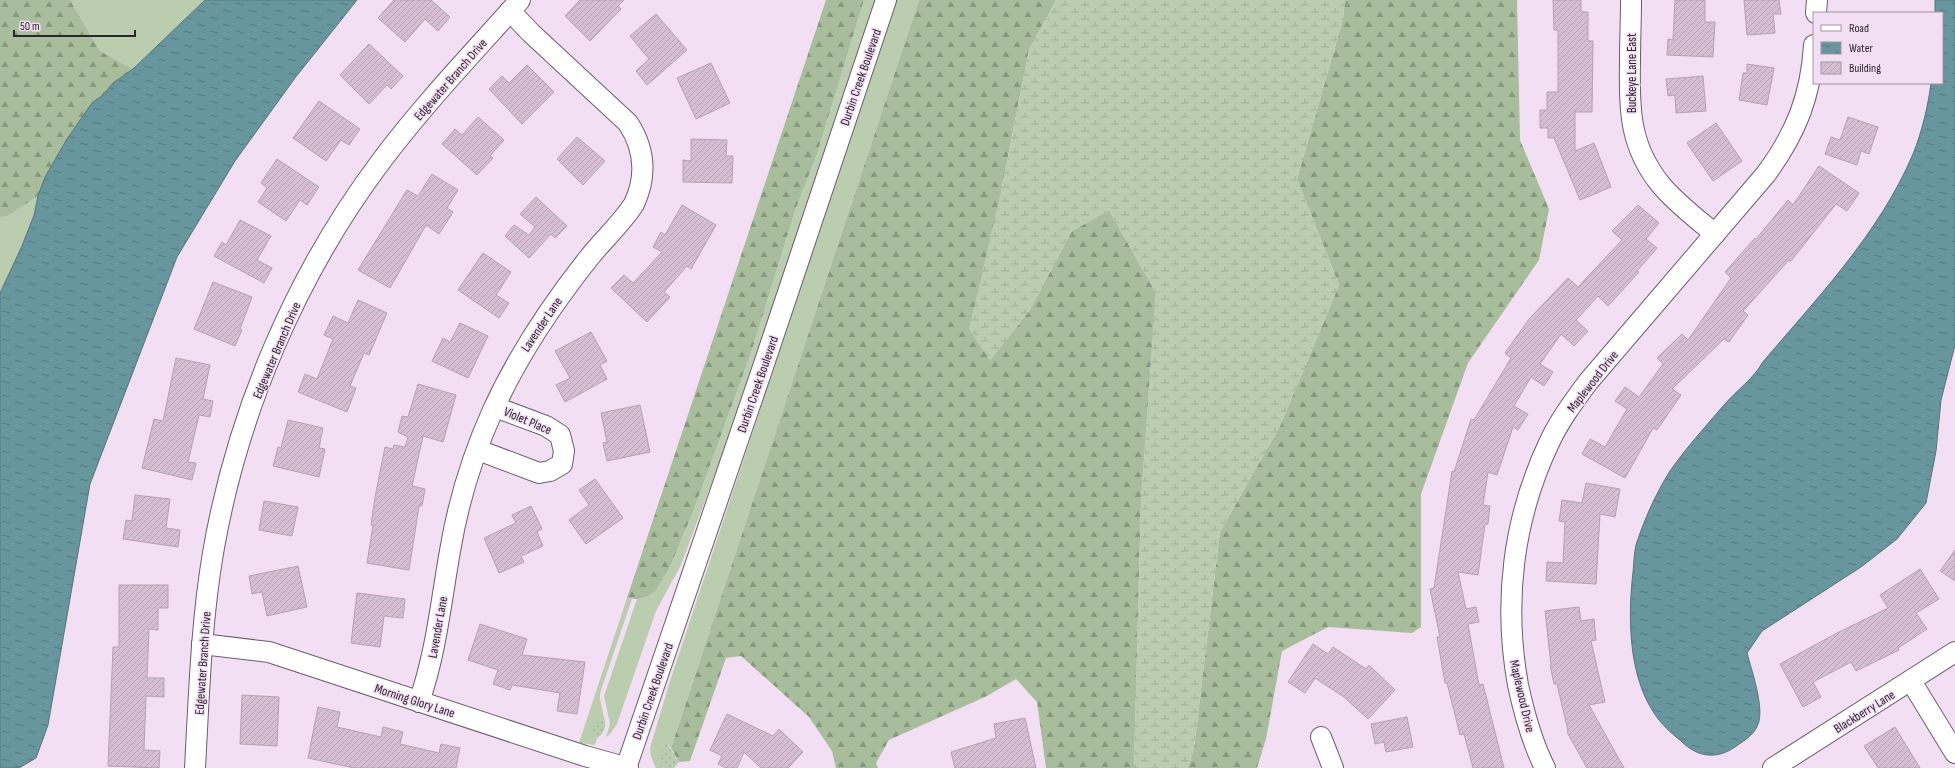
<svg xmlns="http://www.w3.org/2000/svg" width="1955" height="768" viewBox="0 0 1955 768" font-family="'Sofia Sans Condensed',sans-serif">
<style>
.grass{fill:#bacdaf}
.forest{fill:url(#forest-firs)}
.wetland{fill:url(#wetland-marsh)}
.garden{fill:url(#garden-dots)}
.water{fill:url(#water-ripples);stroke:#56747c}
.building{fill:url(#building-hatch);stroke:#b6a1b3}
.lines{fill:none;stroke-linecap:round;stroke-linejoin:round}
.minor-casing{stroke:#6c5b6d;stroke-width:22}
.minor{stroke:#fff;stroke-width:20}
.labels{text-anchor:middle;stroke-width:3;stroke-linejoin:round;paint-order:stroke}
.street-label{font-size:13px;fill:#2d252d;stroke:#f3dff4}
</style>
<defs>
<pattern id="forest-firs" width="22" height="20" patternUnits="userSpaceOnUse"><rect width="22" height="20" fill="#a8bd9c"/><path d="M5 1l3.5 6h-7zM16 11l3.5 6h-7z" fill="#899980"/></pattern>
<pattern id="wetland-marsh" width="20" height="14" patternUnits="userSpaceOnUse"><rect width="20" height="14" fill="#bacdaf"/><path d="M1 5h8M5 5V1M11 12h8M15 12V8" fill="none" stroke="#a0b097"/></pattern>
<pattern id="garden-dots" width="8" height="8" patternUnits="userSpaceOnUse"><rect width="8" height="8" fill="#bacdaf"/><path d="M2 2h.1M6 6h.1" fill="none" stroke="#a0b097" stroke-width="1.8" stroke-linecap="round"/></pattern>
<pattern id="water-ripples" width="26" height="14" patternUnits="userSpaceOnUse"><rect width="26" height="14" fill="#68969e"/><path d="M2 4q2-2 4 0t4 0M15 11q2-2 4 0t4 0" fill="none" stroke="#567a81"/></pattern>
<pattern id="building-hatch" width="6" height="6" patternUnits="userSpaceOnUse"><rect width="6" height="6" fill="#d6bfd2"/><path d="M-1 1l2-2M0 6l6-6M5 7l2-2" fill="none" stroke="#b8a4b5"/></pattern>
</defs>
<rect width="100%" height="100%" fill="#f3dff4"/>
<!-- grass -->
<g class="grass">
<polygon points="70,0 205,0 133,69 100,51"/>
<polygon points="864,0 877,0 733,426 681,565 656,611 617,724 610,734 606,737 610,724 604,696 637,599 646,597 655,590 669,569 693,512 751,353 795,211 817,154"/>
<polygon points="896,0 919,0 671,748 668,745 662,767 664,768 656,768 651,757 650,748 670,681"/>
<path d="M38,196c-7,34 -22,66 -38,97v-76l7,-2z"/>
<polygon points="627,598 632,599 600,693 600,699 605,722 600,720 592,737 597,738 595,745 579,743"/>
</g>
<!-- forest -->
<g class="forest">
<polygon points="0,0 70,0 100,51 133,69 113,83 103,95 92,103 67,139 45,177 38,196 7,216 0,217"/>
<polygon points="826,0 864,0 817,154 795,211 751,353 693,512 669,569 655,591 646,597 637,599 627,598"/>
<polygon points="919,0 1056,0 1029,50 1002,187 1028,313 1072,231 1109,210 1156,293 1141,501 1134,768 1046,768 1037,702 1016,679 987,696 889,740 876,763 878,768 836,768 832,751 809,717 741,656 726,658 690,761 679,762 671,748"/>
<polygon points="1345,0 1517,0 1520,140 1549,209 1539,260 1468,363 1421,494 1421,627 1412,633 1328,627 1282,651 1266,739 1257,768 1188,768 1194,748 1220,532 1280,426 1339,285 1297,179 1343,19"/>
</g>
<!-- wetland -->
<polygon class="wetland" points="1056,0 1345,0 1343,19 1297,179 1339,285 1280,426 1220,532 1194,748 1188,768 1134,768 1141,501 1156,293 1109,210 1072,231 1028,313 990,361 969,329 1002,187 1029,50"/>
<!-- garden -->
<g class="garden">
<path d="M597,719l8,3c1,6 -2,12 -8,16l-5,-1 -2,-5 1,-5z"/>
<polygon points="665,745 668,745 679,762 674,768 664,768 659,763 659,756"/>
</g>
<!-- water -->
<g class="water">
<polygon points="205,0 357,0 295,78 235,161 177,257 90,484 48,725 36,758 19,768 0,768 0,293 22,246 34,215 38,196 45,177 67,139 92,103 103,95 113,83 133,69"/>
<path d="M1935,0h20v345l-14,55 -5,51 -10,52 -29,36 -36,28 -99,64 -15,22c5,18 16,51 12,68 -3,13 -14,19 -24,26 -19,13 -38,10 -54,-6 -10,-8 -20,-17 -27,-28 -26,-39 -26,-97 -21,-141 1,-9 1,-19 3,-27 8,-25 20,-52 34,-74 16,-23 36,-45 54,-66 10,-12 32,-29 38,-42 55,-65 117,-129 151,-209 9,-22 15,-48 18,-71h11v-70h-7z"/>
</g>
<!-- building -->
<g class="building">
<polygon points="394,0 431,0 450,17 438,31 425,19 405,42 378,18"/>
<polygon points="580,0 624,0 618,6 621,9 590,41 565,16"/>
<polygon points="1553,0 1581,0 1581,12 1588,12 1588,41 1593,41 1592,112 1575,112 1575,151 1594,143 1611,187 1580,200 1554,138 1548,138 1548,128 1540,128 1540,110 1547,110 1547,92 1558,92 1558,30 1554,30"/>
<polygon points="1675,0 1705,0 1705,22 1715,22 1713,57 1667,55 1668,39 1673,40"/>
<polygon points="1744,0 1779,0 1781,14 1773,14 1775,33 1747,35"/>
<polygon points="656,14 687,50 647,85 636,71 649,59 630,36"/>
<polygon points="369,44 403,76 391,89 387,85 369,104 340,75"/>
<polygon points="711,63 730,103 696,119 677,78"/>
<polygon points="1747,64 1774,68 1767,105 1739,100 1743,73 1747,73"/>
<polygon points="527,65 554,92 522,124 489,89 502,76 509,83"/>
<polygon points="1703,76 1706,111 1676,113 1675,95 1668,96 1666,79"/>
<polygon points="319,101 360,129 349,145 341,140 326,161 293,138"/>
<polygon points="478,117 504,140 490,156 493,158 477,175 442,144 455,129 462,135"/>
<polygon points="1848,117 1878,127 1869,154 1861,151 1857,165 1825,154 1831,137 1840,140"/>
<polygon points="1716,123 1742,161 1713,181 1687,143"/>
<polygon points="577,137 605,161 583,185 557,159"/>
<polygon points="691,139 727,140 726,156 733,156 732,183 683,182 683,160 691,161"/>
<polygon points="277,159 319,187 307,205 300,200 286,221 258,202 267,188 261,183"/>
<polygon points="1819,166 1859,193 1847,211 1836,204 1791,261 1789,260 1743,311 1748,315 1729,342 1724,339 1672,389 1681,395 1657,430 1653,428 1625,478 1582,454 1590,439 1605,447 1627,409 1615,401 1625,387 1639,397 1663,364 1657,358 1682,334 1688,340 1731,278 1725,272 1755,238 1756,239 1788,200 1793,205"/>
<polygon points="432,174 458,190 447,208 453,212 439,234 426,225 390,288 358,270 407,190 418,196"/>
<polygon points="536,197 567,226 555,238 551,234 529,258 505,236 514,225 529,235 535,227 520,214"/>
<polygon points="682,205 716,225 691,269 687,266 664,292 670,297 647,322 611,288 624,275 633,283 662,252 653,247 661,232 665,235"/>
<polygon points="1638,205 1659,223 1646,239 1657,248 1637,271 1639,272 1608,306 1598,296 1576,320 1588,331 1574,346 1561,334 1540,364 1553,372 1544,386 1531,377 1514,406 1528,414 1518,430 1513,427 1497,475 1488,472 1483,505 1490,506 1488,524 1485,524 1478,575 1458,572 1466,609 1476,607 1479,622 1468,624 1479,685 1483,684 1504,768 1473,768 1464,734 1460,735 1447,683 1445,683 1437,637 1440,637 1430,589 1434,588 1452,471 1454,472 1471,419 1474,420 1511,358 1505,353 1529,319 1568,278 1578,287 1622,240 1612,231"/>
<polygon points="240,220 271,236 257,260 272,268 264,283 214,256 222,242 226,245"/>
<polygon points="483,253 511,272 496,295 509,303 499,318 458,290"/>
<polygon points="213,282 252,297 240,329 242,330 235,346 194,329"/>
<polygon points="358,300 387,313 369,355 364,353 350,386 356,388 347,412 298,392 305,374 317,379 333,339 324,335 333,316 348,323"/>
<polygon points="460,323 488,336 468,378 432,361 443,338 450,342"/>
<polygon points="591,332 607,361 600,365 607,379 565,402 556,385 570,378 555,351"/>
<polygon points="176,358 210,365 203,399 213,401 210,417 199,415 188,462 196,463 192,480 142,468 154,419 163,421"/>
<polygon points="418,384 456,395 443,442 423,436 412,486 425,489 422,506 419,506 409,570 367,563 373,525 371,525 375,497 385,447 393,449 394,445 405,447 408,437 398,432 402,416 408,417"/>
<polygon points="640,405 650,452 607,461 603,443 607,442 601,413"/>
<polygon points="288,420 323,428 319,448 325,449 319,477 273,466 278,447 281,448"/>
<polygon points="595,479 623,518 586,544 569,520 589,505 579,490"/>
<polygon points="1586,483 1620,489 1615,517 1600,514 1596,584 1546,581 1547,562 1563,563 1565,522 1559,521 1562,500 1582,503"/>
<polygon points="135,495 170,499 166,528 180,530 178,547 123,539 126,520 132,521"/>
<polygon points="264,501 298,507 292,536 259,530"/>
<polygon points="531,506 542,529 537,532 543,546 521,556 524,562 499,573 484,538 516,523 512,515"/>
<polygon points="1955,550 1955,581 1940,571"/>
<polygon points="298,566 307,607 267,616 262,592 252,594 249,576"/>
<polygon points="1920,569 1939,599 1916,613 1927,629 1898,648 1899,650 1856,671 1851,662 1813,682 1821,697 1803,707 1780,664 1837,633 1888,608 1880,595"/>
<polygon points="119,585 168,585 168,608 158,608 158,630 149,629 147,678 164,678 164,697 146,696 144,750 160,751 159,768 108,766 113,647 119,647"/>
<polygon points="357,593 405,599 403,618 384,616 380,647 351,643"/>
<polygon points="1579,607 1581,621 1594,619 1596,640 1591,641 1605,702 1589,705 1624,768 1587,768 1567,732 1568,731 1557,684 1554,684 1550,665 1551,665 1545,611"/>
<polygon points="480,624 527,639 522,655 585,662 577,714 557,711 560,693 512,685 510,690 493,684 498,670 468,660"/>
<polygon points="1313,644 1328,654 1333,647 1366,669 1369,665 1395,690 1368,719 1344,697 1315,678 1305,693 1288,682"/>
<polygon points="242,695 279,697 277,746 240,744"/>
<polygon points="318,707 340,712 337,727 381,737 383,727 403,732 400,744 439,753 441,744 460,748 456,768 354,768 308,758"/>
<polygon points="727,714 773,736 779,729 803,752 788,768 761,768 744,752 737,768 726,768 718,764 722,756 710,750"/>
<polygon points="1407,717 1413,747 1386,752 1384,742 1375,744 1371,724"/>
<polygon points="1025,718 1036,768 955,768 951,752 996,738 994,724"/>
<polygon points="1895,727 1920,768 1878,768 1864,746"/>
</g>
<g class="lines">
<!-- minor casing -->
<g class="minor-casing">
<g id="minor">
<path d="M1631,0c0,20 -1,41 -1,61 -1,47 -1,85 31,124 15,18 36,34 54,49"/>
<polyline points="1816,13 1817,0"/>
<polyline points="478,450 539,473 550,471 562,464 564,451 560,435 546,426 495,407"/>
<polyline points="202,644 269,652 585,756 628,768"/>
<polyline points="1911,681 1955,753"/>
<path d="M419,702c17,-49 22,-100 31,-151 8,-48 23,-97 43,-141 25,-55 57,-103 95,-151 15,-19 33,-35 46,-55 13,-28 11,-55 -6,-81l-97,-90 -21,-22"/>
<polyline points="1321,737 1333,768"/>
<path d="M195,768c4,-72 6,-144 18,-215 24,-140 83,-279 169,-393 42,-56 91,-107 138,-160"/>
<polyline points="626,768 763,367 886,0"/>
<path d="M1545,768c-13,-26 -21,-55 -27,-83 -15,-83 -5,-166 31,-242 10,-22 25,-42 39,-61l178,-208c30,-41 45,-78 48,-129"/>
<polyline points="1773,768 1955,652"/>
</g>
</g>
<!-- minor -->
<use href="#minor" class="minor"/>
</g>
<g class="labels">
<!-- street labels -->
<g class="street-label">
<text transform="translate(1631 73) rotate(-90)" y="5">Buckeye Lane East</text>
<text transform="translate(860 77) rotate(-71)" y="5">Durbin Creek Boulevard</text>
<text transform="translate(450 79) rotate(-49)" y="5">Edgewater Branch Drive</text>
<text transform="translate(541 324) rotate(-56)" y="5">Lavender Lane</text>
<text transform="translate(276 350) rotate(-67)" y="5">Edgewater Branch Drive</text>
<text transform="translate(1592 381) rotate(-52)" y="5">Maplewood Drive</text>
<text transform="translate(757 384) rotate(-71)" y="5">Durbin Creek Boulevard</text>
<text transform="translate(528 420) rotate(23)" y="5">Violet Place</text>
<text transform="translate(437 627) rotate(-80)" y="5">Lavender Lane</text>
<text transform="translate(202 663) rotate(-86)" y="5">Edgewater Branch Drive</text>
<text transform="translate(652 691) rotate(-71)" y="5">Durbin Creek Boulevard</text>
<text transform="translate(1523 696) rotate(77)" y="5">Maplewood Drive</text>
<text transform="translate(415 700) rotate(18)" y="5">Morning Glory Lane</text>
<text transform="translate(1864 711) rotate(-32)" y="5">Blackberry Lane</text>
</g>
</g>
<!-- legend -->
<rect x="1813" y="12" width="130" height="72" fill="#f3dff4" stroke="#a495a4"/>
<rect x="1821" y="25" width="20" height="6" fill="#ffffff" stroke="#a495a4"/>
<text x="1849" y="32" font-size="12" fill="#2d252d">Road</text>
<rect x="1821" y="42" width="20" height="12" fill="url(#water-ripples)" stroke="#a495a4"/>
<text x="1849" y="52" font-size="12" fill="#2d252d">Water</text>
<rect x="1821" y="62" width="20" height="12" fill="url(#building-hatch)" stroke="#a495a4"/>
<text x="1849" y="72" font-size="12" fill="#2d252d">Building</text>
<!-- scale -->
<path d="M14 30v6h121v-6" fill="none" stroke="#2d252d" stroke-width="2"/>
<text x="20" y="30" font-size="12" fill="#2d252d" stroke="#f3dff4" stroke-width="3" paint-order="stroke">50 m</text>
</svg>
